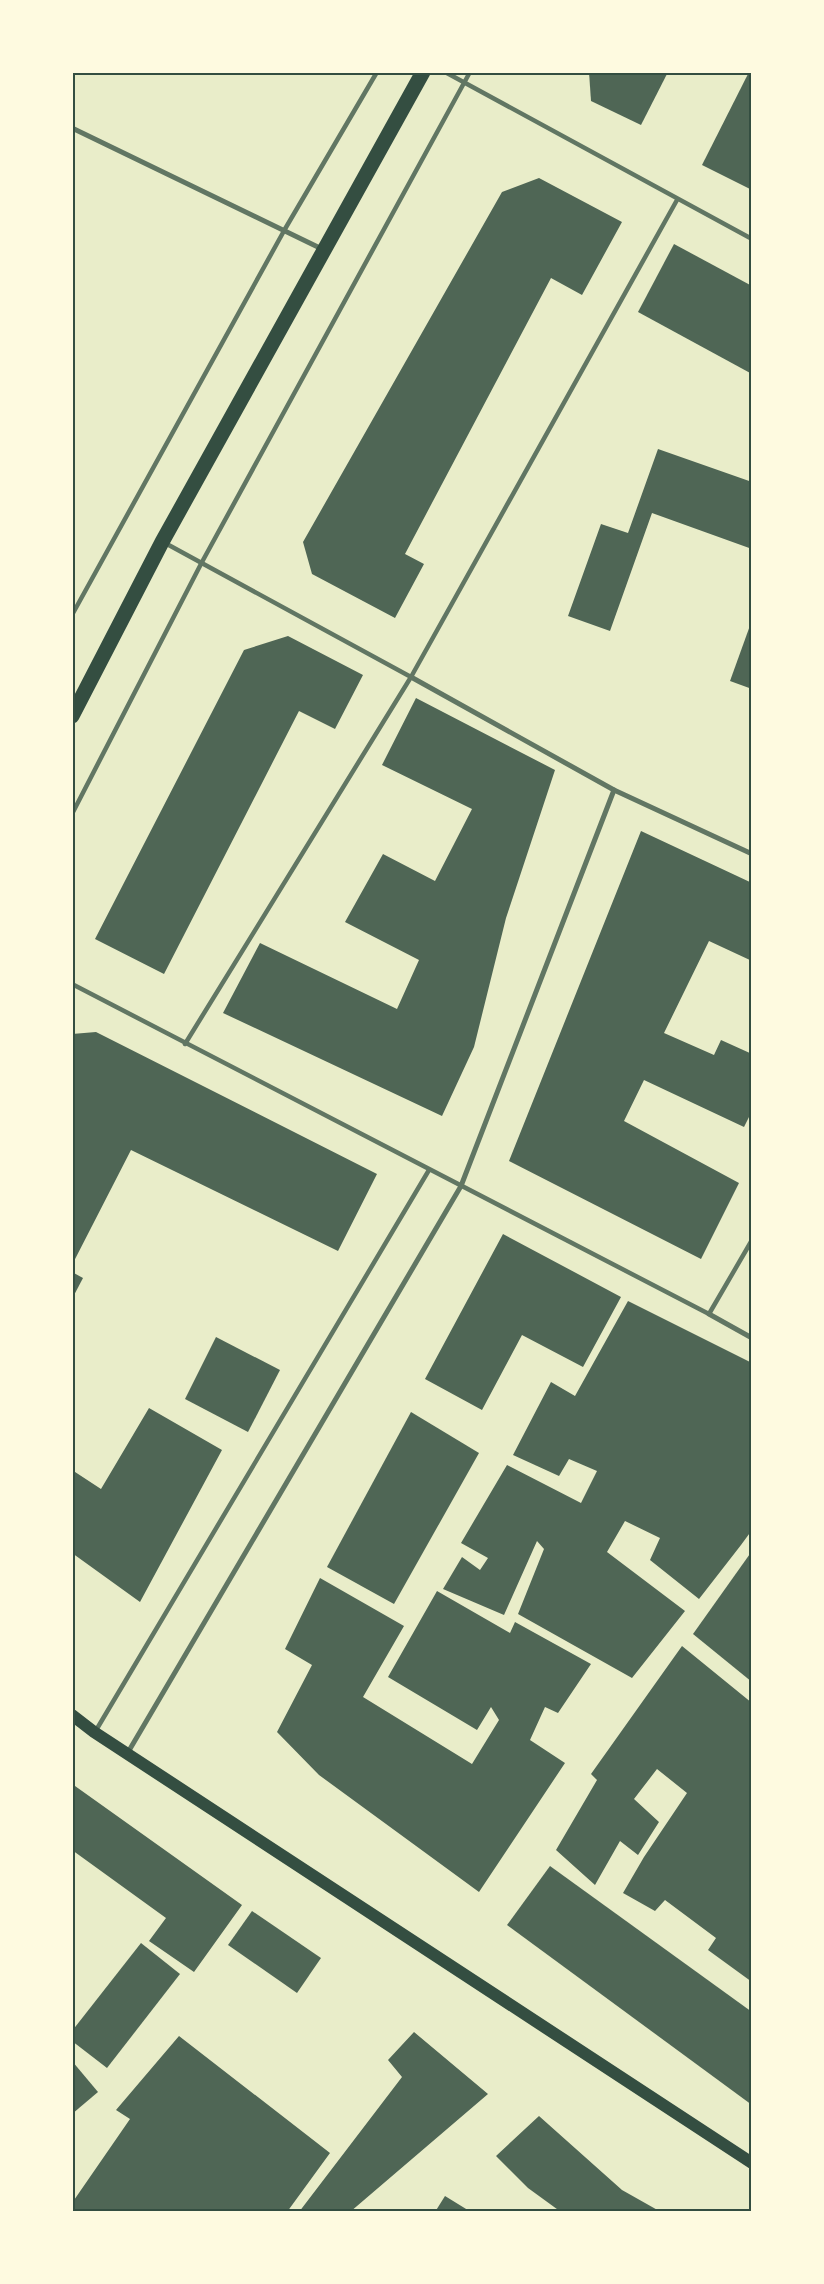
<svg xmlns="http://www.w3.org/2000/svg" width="824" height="2284" viewBox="0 0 824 2284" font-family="Roboto,sans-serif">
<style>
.building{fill:#4f6655}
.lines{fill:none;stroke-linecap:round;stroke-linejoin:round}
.service{stroke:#617663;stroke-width:4.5}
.pedestrian{stroke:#617663;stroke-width:5}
.secondary{stroke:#344e41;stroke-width:12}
.primary{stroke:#344e41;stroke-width:15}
.neatline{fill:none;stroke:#344e41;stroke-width:2}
</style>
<rect width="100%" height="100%" fill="#e9edc9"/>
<!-- building -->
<g class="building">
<polygon points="589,72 668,72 641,125 591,101"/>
<polygon points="749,72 752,72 752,190 702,165"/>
<polygon points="539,178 622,222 582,295 551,278 405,554 424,564 395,618 312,574 303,542 502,192"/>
<polygon points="674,244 752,286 752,374 638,312"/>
<polygon points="658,449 752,482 752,549 652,513 610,631 568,616 601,524 628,533"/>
<polygon points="752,620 752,689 730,681"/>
<polygon points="288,636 363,675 335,729 299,711 164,974 95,939 244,650"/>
<polygon points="416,698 555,770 506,918 474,1047 442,1116 223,1013 260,943 397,1009 419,960 345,922 383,854 435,881 472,809 382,765"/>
<polygon points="641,831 752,883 752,961 709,941 664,1033 714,1055 721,1040 752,1054 752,1111 744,1127 644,1080 624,1121 739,1183 701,1259 509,1161"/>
<polygon points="96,1032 377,1174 338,1251 131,1150 72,1265 72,1034"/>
<polygon points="503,1234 621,1297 583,1367 522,1335 482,1410 425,1379"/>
<polygon points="72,1272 83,1278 72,1299"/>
<polygon points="628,1301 752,1363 752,1530 741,1545 699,1599 650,1560 660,1538 625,1521 607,1552 685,1611 632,1678 518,1614 544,1549 537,1541 504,1615 443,1589 462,1557 480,1570 488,1558 461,1543 507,1465 581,1503 597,1471 569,1459 559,1476 513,1455 551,1382 575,1396"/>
<polygon points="216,1337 280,1370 248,1432 185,1399"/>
<polygon points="149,1408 222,1450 140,1602 72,1553 72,1470 101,1489"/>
<polygon points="411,1412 479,1453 394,1604 327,1567"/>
<polygon points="752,1551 752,1682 693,1634"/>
<polygon points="320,1578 404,1626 363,1697 472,1764 499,1720 491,1707 477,1730 388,1677 437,1591 510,1633 515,1622 591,1664 558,1713 545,1707 530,1740 565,1763 479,1892 319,1775 277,1732 312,1665 285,1649"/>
<polygon points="682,1646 752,1703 752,1982 708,1950 716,1938 665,1900 655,1911 623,1893 644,1857 687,1793 657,1769 634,1799 659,1822 638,1855 620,1841 595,1885 556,1850 597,1780 591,1774"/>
<polygon points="75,1786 242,1905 194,1972 149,1941 166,1918 72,1850 72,1790"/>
<polygon points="550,1866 752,2012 752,2105 507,1925"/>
<polygon points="252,1911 321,1958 297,1993 228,1945"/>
<polygon points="141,1943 180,1974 107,2068 72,2041 72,2031"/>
<polygon points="414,2032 488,2094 350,2212 299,2212 402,2077 388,2060"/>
<polygon points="179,2036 330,2153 287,2212 72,2212 72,2203 130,2119 116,2110"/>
<polygon points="72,2061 98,2092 72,2114"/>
<polygon points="539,2116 622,2190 661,2212 561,2212 528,2188 496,2156"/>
<polygon points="445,2196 471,2212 435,2212"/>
</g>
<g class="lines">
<!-- service -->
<g class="service">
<polyline points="445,72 752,239"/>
<polyline points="165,543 411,677"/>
<polyline points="72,615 285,229 377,72"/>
<polyline points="72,814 202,562 470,72"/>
<polyline points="72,984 709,1314 752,1240"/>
<polyline points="185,1044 411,677 677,200"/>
<polyline points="95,1732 429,1170"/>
</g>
<!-- pedestrian -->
<g class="pedestrian">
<polyline points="72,128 322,249"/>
<polyline points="411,677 614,790"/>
<polyline points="709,1314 752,1338"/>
<polyline points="127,1754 461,1186 614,790 750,853 752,849"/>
</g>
<!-- secondary -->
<polyline class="secondary" points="72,1715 94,1732 752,2163"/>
<!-- primary -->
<polyline class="primary" points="72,716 162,542 423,72"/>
</g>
<!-- border -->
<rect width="824" height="2284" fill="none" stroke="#fefae0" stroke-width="147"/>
<rect x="74" y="74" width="676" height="2136" class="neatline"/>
</svg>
